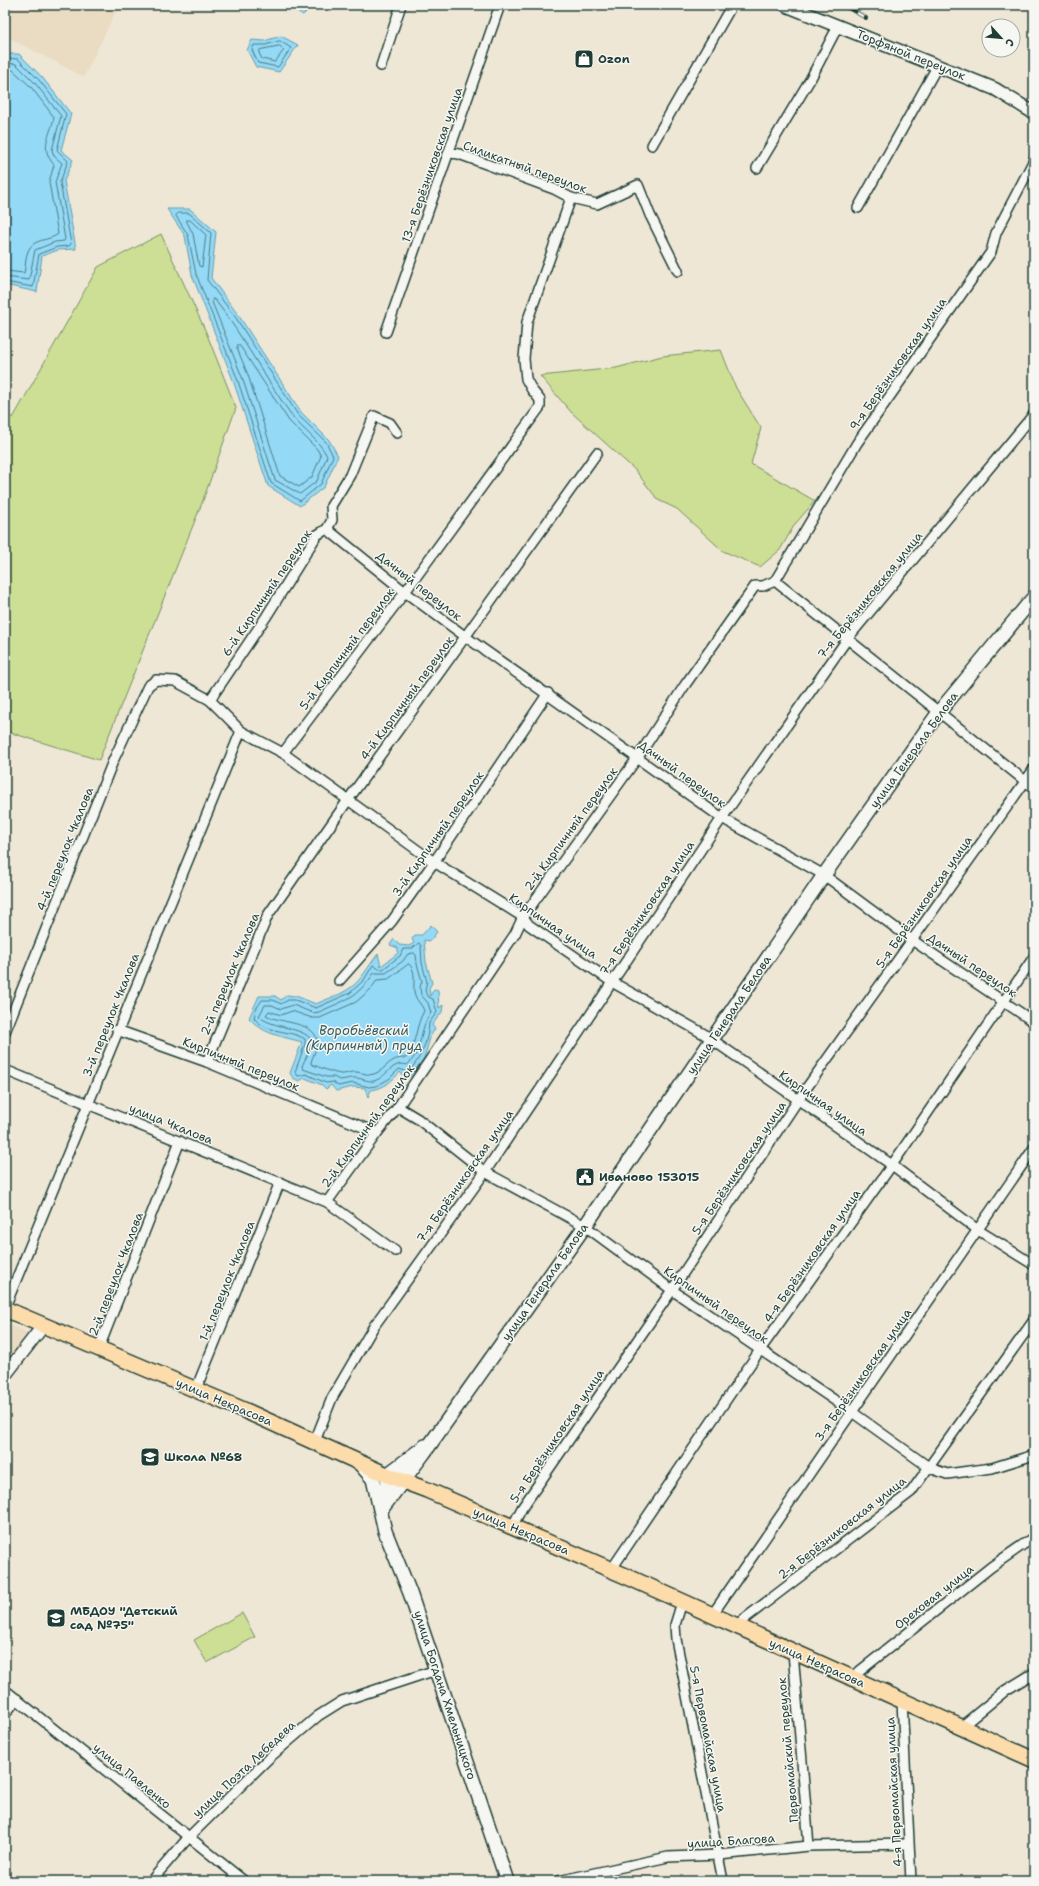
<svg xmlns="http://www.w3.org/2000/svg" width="1039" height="1886" viewBox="0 0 1039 1886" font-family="'Shantell Sans',sans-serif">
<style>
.built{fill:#eadcc2}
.green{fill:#ccdf94;stroke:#768e64}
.water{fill:#94d9f6;stroke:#659ba8}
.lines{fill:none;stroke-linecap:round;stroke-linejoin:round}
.shore{stroke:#4e7b82;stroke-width:1}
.minor-casing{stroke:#1f3d34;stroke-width:12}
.tertiary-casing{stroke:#1f3d34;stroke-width:15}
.secondary-casing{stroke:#1f3d34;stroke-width:16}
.primary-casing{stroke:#1f3d34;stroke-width:18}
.minor{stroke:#f6f6f2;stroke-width:9}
.tertiary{stroke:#f6f6f2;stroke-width:12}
.secondary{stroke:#f6f6f2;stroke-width:13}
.primary{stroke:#fddcac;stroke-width:15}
.rail-casing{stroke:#1f3d34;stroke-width:4}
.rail{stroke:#f6f6f2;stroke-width:2.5;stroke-dasharray:8;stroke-linecap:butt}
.labels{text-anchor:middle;stroke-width:3;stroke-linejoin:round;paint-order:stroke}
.street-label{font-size:12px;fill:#1f3d34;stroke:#f6f6f2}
.poi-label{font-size:12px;font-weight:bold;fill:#1f3d34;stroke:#f6f6f2;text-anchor:start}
.water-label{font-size:13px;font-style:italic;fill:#365c5b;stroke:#f6f6f2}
</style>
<rect width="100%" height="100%" fill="#efe7d6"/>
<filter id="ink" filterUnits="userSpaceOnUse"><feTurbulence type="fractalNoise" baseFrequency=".025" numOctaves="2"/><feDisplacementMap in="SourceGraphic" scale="8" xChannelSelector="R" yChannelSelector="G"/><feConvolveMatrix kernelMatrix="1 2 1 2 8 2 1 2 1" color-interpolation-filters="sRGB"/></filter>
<g filter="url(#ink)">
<!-- built -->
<g class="built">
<polygon points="5,5 119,5 84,77 5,36"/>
<polygon points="5,1323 34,1335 5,1370"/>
</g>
<!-- green -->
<g class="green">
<polygon points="161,234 206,332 236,408 202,503 99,760 5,731 5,413 13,418 98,267"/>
<polygon points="721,350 736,388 761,428 751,464 815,501 795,524 780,550 760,567 723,551 677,509 658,500 635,470 571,412 540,376 616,368 662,356"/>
<polygon points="242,1613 255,1637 207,1663 194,1640"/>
</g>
<!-- water -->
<g class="water">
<polygon points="284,5 307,5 311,7 303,15"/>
<polygon points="281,36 298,45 279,72 256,67 247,50 252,40 264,41"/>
<polygon points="5,54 19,54 42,77 71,114 61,150 73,160 64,181 76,249 58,250 42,256 37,292 5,285"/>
<polygon points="167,209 190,209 216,232 211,278 239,316 301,412 329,440 338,456 324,487 300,506 268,486 233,380 192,275 185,236"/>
<path d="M431,925l6,7 -7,9 -6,-1 2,22 6,21 -3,5 1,8 4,-7 4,1 1,18 4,-3 -1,7 -10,13 3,4 -4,6 -7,23 -14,19h-6l-4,-5c-8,9 -17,17 -29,18l-3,7 -3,-9 -12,-1 -17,4 -5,-6 -5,4 -4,-4 -17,-7 -6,3 -6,-3 -3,-5 12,-31c-21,-6 -38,-7 -53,-24l10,-22h16l6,4 6,-5 9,1 20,8c10,-5 22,-8 31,-14 14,-8 21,-24 31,-36l3,12 17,-13v-5l-8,-3 4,-6 5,6 10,1 5,-3 -2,-4 3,-4h7z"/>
</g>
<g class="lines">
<!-- shore -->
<g class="shore">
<polygon points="280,41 291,48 278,67 258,63 252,50 254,45 265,45"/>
<polygon points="280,46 284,50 275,62 262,59 259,53 260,50"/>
<polyline points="5,58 18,59 39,80 66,114 57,150 68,161 60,182 71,244 69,246 57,247 39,254 33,287 5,282"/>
<polyline points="5,63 16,64 35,83 61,116 52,150 54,156 62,163 55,182 65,239 64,241 55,242 35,250 29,280 5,277"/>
<path d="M5,69l8,1 18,17 23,30c-4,21 -15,29 0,48l-5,17 9,52c-8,7 -25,4 -30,17 -3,7 -2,15 -4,22l-19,-2"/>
<polygon points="178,213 189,213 211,233 207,280 236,318 298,415 326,442 333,456 321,484 300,501 271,483 237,378 196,274 188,235 176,216"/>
<polygon points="187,220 190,220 206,235 202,267 199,266 193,234 187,222"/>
<path d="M213,299l2,1c29,37 50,79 78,117 11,14 26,23 34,39l-10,25 -17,13 -25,-14 -33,-103 -30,-75z"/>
<polygon points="238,345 240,346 289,421 317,449 321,456 312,477 299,487 280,476 248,375 237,348"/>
<path d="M419,943l2,3 1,17 5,19c-3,8 -3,14 6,17l4,13 -8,11c-1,18 -8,36 -21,49l-9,-3 -10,10 -13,7 -7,1 -16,-4 -15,3 -5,-4 -7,1 -20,-9 -8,2 -3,-4 10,-28v-5c-17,-10 -38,-5 -51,-21l2,-9 6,-9h11l8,4 7,-4h7l21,8 34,-15 14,-13 9,-15 6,4h4l17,-13 3,-7h8z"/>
<path d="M414,953l2,2 1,9 5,17 -2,6 1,8 7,8 3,10c-13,16 -7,38 -24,52 -14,-5 -20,12 -33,16 -5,1 -13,-3 -19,-3 -5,-1 -10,2 -16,2l-5,-3h-8l-23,-8 -1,-3c3,-7 9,-16 9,-24 0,-14 -42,-14 -52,-26l6,-11h7l9,4 12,-4 20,8 6,-1c26,-12 38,-14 55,-39h12l17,-12 4,-6z"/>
<path d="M409,964c8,8 4,18 5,27 1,9 8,13 10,20 -9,15 -7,33 -18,47 -18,-1 -18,11 -32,16 -5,2 -13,-2 -18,-2 -5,-1 -11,3 -16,2 -9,-2 -19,-6 -29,-10v-2c2,-6 5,-12 6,-18 2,-23 -37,-20 -51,-29l3,-4 12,4 11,-4 20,7h8l36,-16 15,-13 6,-9 11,-1z"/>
</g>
<!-- minor casing -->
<g class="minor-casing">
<g id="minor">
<polyline points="381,66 401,5"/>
<polyline points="652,145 732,5"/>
<polyline points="450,153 459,154 554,189 571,198 597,204 638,185 650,215 678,271"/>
<polyline points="757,168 811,78 838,26"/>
<polyline points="858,208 938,65"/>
<polyline points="386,332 500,5"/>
<polyline points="327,529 405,592 466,637 722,818 824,875 912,940 1034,1022"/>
<polyline points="775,581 857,443 991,252 996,233 1034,160"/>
<polyline points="775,581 1034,788"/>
<polyline points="210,700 266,617 317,535 327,529 332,520 331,506 350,475 374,416 390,423 397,433"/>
<polyline points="283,753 405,592 540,407 540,400 532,390 526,379 524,359 527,322 571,198"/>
<polyline points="339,981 392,921 434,862 548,693"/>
<polyline points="117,1030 207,1062 377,1133"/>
<polyline points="5,1032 113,761 148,686 156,680 175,681 210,700 241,731 283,753 434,862 523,917 529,925 612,982 704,1034 892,1165 978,1230 1034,1265"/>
<polyline points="207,1062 268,915 348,800 597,453"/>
<polyline points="5,1070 327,1202 395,1251"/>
<polyline points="398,1107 418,1119 485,1172 585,1226 672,1290 852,1412 930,1468 947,1474 992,1468 1034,1455"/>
<polyline points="327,1202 377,1133 398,1107 515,934 523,917 638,757 685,685 755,586 763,586 775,581"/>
<polyline points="5,1307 241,731"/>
<polyline points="99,1348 180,1141"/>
<polyline points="196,1389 280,1182"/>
<polyline points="315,1441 332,1398 374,1326 485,1172 722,818 848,638 1034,414"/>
<polyline points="512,1527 522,1508 672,1290 798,1100 1034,769"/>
<polyline points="611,1570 760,1350 892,1165 1034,957"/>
<polyline points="682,1602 675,1625 676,1639 723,1881"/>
<polyline points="712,1615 1034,1148"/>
<polyline points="735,1626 911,1492 1034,1320"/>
<polyline points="793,1652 809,1846"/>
<polyline points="851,1678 991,1567 1034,1537"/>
<polyline points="5,1690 244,1881"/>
<polyline points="902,1701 911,1881"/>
<polyline points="5,1714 17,1699"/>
<polyline points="961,1727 1006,1690 1034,1673"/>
<polyline points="5,1878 9,1881"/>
<polyline points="151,1881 189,1837 269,1758 318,1716 342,1701 436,1670"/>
<polyline points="558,1881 668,1857 719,1855 809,1846 908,1844"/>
</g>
</g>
<!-- tertiary casing -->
<g class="tertiary-casing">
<g id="tertiary">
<polyline points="785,5 995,89 1034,113"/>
<polyline points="5,1375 43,1326"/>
</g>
</g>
<!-- secondary casing -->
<g class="secondary-casing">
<g id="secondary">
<polyline points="359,1463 373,1479 385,1531 410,1593 507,1881"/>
<polyline points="383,1505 387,1487 387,1475 425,1446"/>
<polyline points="381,1510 424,1453 585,1226 824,875 939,712 1034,597"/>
</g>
</g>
<!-- primary casing -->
<g class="primary-casing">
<polyline id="primary" points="5,1309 246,1411 387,1475 427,1490 628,1577 1034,1760"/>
</g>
<!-- minor -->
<use href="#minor" class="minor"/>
<!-- tertiary -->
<use href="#tertiary" class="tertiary"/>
<!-- secondary -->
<use href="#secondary" class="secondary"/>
<!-- primary -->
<use href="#primary" class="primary"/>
<!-- rail casing -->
<g class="rail-casing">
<polyline id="rail" points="843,5 866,18"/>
</g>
<!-- rail -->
<use href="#rail" class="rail"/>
</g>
</g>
<!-- icons -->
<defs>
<g id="shop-square" transform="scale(1)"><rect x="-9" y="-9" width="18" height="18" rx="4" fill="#1f3d34" stroke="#f6f6f2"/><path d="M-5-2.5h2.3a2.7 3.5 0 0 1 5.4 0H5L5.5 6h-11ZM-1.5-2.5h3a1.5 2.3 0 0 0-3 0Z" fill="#fff"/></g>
<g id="civic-square" transform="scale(1)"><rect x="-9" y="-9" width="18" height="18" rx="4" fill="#1f3d34" stroke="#f6f6f2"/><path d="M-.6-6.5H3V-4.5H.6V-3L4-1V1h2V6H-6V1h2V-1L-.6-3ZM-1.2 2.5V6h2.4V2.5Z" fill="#fff"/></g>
<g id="school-square" transform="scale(1)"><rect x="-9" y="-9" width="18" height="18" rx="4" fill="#1f3d34" stroke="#f6f6f2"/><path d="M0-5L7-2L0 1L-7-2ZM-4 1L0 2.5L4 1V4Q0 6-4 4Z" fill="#fff"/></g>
</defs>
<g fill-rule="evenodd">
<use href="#shop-square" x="584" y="59"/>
<use href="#civic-square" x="585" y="1177"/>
<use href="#school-square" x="150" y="1457"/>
<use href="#school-square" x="56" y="1618"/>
</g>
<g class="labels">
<!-- street labels -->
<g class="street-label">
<text transform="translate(911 55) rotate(22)" y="4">Торфяной переулок</text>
<text transform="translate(432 165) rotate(-71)" y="4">13-я Берёзниковская улица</text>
<text transform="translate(525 167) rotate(20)" y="4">Силикатный переулок</text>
<text transform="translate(898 364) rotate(-55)" y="4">9-я Берёзниковская улица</text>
<text transform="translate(419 586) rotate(38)" y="4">Дачный переулок</text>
<text transform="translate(267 593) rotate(-56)" y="4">6-й Кирпичный переулок</text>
<text transform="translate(870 595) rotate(-51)" y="4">7-я Берёзниковская улица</text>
<text transform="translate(347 649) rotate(-53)" y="4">5-й Кирпичный переулок</text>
<text transform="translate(407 698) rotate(-54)" y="4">4-й Кирпичный переулок</text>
<text transform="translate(914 750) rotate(-54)" y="4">улица Генерала Белова</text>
<text transform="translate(682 774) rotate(36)" y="4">Дачный переулок</text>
<text transform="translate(571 829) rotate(-54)" y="4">2-й Кирпичный переулок</text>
<text transform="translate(438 834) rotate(-55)" y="4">3-й Кирпичный переулок</text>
<text transform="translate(65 849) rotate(-68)" y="4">4-й переулок Чкалова</text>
<text transform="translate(924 902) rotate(-55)" y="4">5-я Берёзниковская улица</text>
<text transform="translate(647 908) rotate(-56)" y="4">7-я Берёзниковская улица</text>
<text transform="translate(553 926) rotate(35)" y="4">Кирпичная улица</text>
<text transform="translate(972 965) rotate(34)" y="4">Дачный переулок</text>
<text transform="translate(230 974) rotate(-67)" y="4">2-й переулок Чкалова</text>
<text transform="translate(111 1015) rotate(-68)" y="4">3-й переулок Чкалова</text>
<text transform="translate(729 1015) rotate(-56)" y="4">улица Генерала Белова</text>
<text transform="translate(241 1064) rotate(22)" y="4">Кирпичный переулок</text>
<text transform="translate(823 1103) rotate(35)" y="4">Кирпичная улица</text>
<text transform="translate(171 1124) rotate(22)" y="4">улица Чкалова</text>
<text transform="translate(368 1126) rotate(-54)" y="4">2-й Кирпичный переулок</text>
<text transform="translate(739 1168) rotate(-56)" y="4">5-я Берёзниковская улица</text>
<text transform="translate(465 1176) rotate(-55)" y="4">7-я Берёзниковская улица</text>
<text transform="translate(812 1256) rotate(-55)" y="4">4-я Берёзниковская улица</text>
<text transform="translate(116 1274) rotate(-69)" y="4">2-й переулок Чкалова</text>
<text transform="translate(227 1281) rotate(-68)" y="4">1-й переулок Чкалова</text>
<text transform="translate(545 1282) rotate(-55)" y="4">улица Генерала Белова</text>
<text transform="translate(716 1305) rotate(35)" y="4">Кирпичный переулок</text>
<text transform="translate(863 1375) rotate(-55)" y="4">3-я Берёзниковская улица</text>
<text transform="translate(224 1402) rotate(23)" y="4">улица Некрасова</text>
<text transform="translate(557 1436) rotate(-56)" y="4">5-я Берёзниковская улица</text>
<text transform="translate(842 1528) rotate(-38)" y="4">2-я Берёзниковская улица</text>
<text transform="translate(521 1531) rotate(23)" y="4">улица Некрасова</text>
<text transform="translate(934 1597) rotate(-38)" y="4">Ореховая улица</text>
<text transform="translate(817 1663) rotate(24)" y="4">улица Некрасова</text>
<text transform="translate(445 1695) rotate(72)" y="4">улица Богдана Хмельницкого</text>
<text transform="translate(708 1739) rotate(79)" y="4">5-я Первомайская улица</text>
<text transform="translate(788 1750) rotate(-95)" y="4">Первомайский переулок</text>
<text transform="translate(244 1769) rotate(-43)" y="4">улица Поэта Лебедева</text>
<text transform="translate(132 1776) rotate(39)" y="4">улица Павленко</text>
<text transform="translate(894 1792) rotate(-93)" y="4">4-я Первомайская улица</text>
<text transform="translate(731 1841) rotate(-4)" y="4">улица Благова</text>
</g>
<!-- poi labels -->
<g class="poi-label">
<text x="598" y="63">Ozon</text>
<text x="599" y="1181">Иваново 153015</text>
<text x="164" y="1461">Школа №68</text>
<text x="70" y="1615">МБДОУ "Детский<tspan x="70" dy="14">сад №75"</tspan></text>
</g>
<!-- water labels -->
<g class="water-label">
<text x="364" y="1035">Воробьёвский<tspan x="364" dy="15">(Кирпичный) пруд</tspan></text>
</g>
</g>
<!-- margin -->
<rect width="1039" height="1886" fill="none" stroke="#f6f6f2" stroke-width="20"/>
<rect x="10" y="10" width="1019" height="1866" fill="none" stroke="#1f3d34" stroke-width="1.5" filter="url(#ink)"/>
<!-- north arrow -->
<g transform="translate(1001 38) rotate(117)"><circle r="19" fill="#f6f6f2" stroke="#a0aca6"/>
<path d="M0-3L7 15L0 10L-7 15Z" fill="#1f3d34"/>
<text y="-6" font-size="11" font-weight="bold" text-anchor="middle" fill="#1f3d34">С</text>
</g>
</svg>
